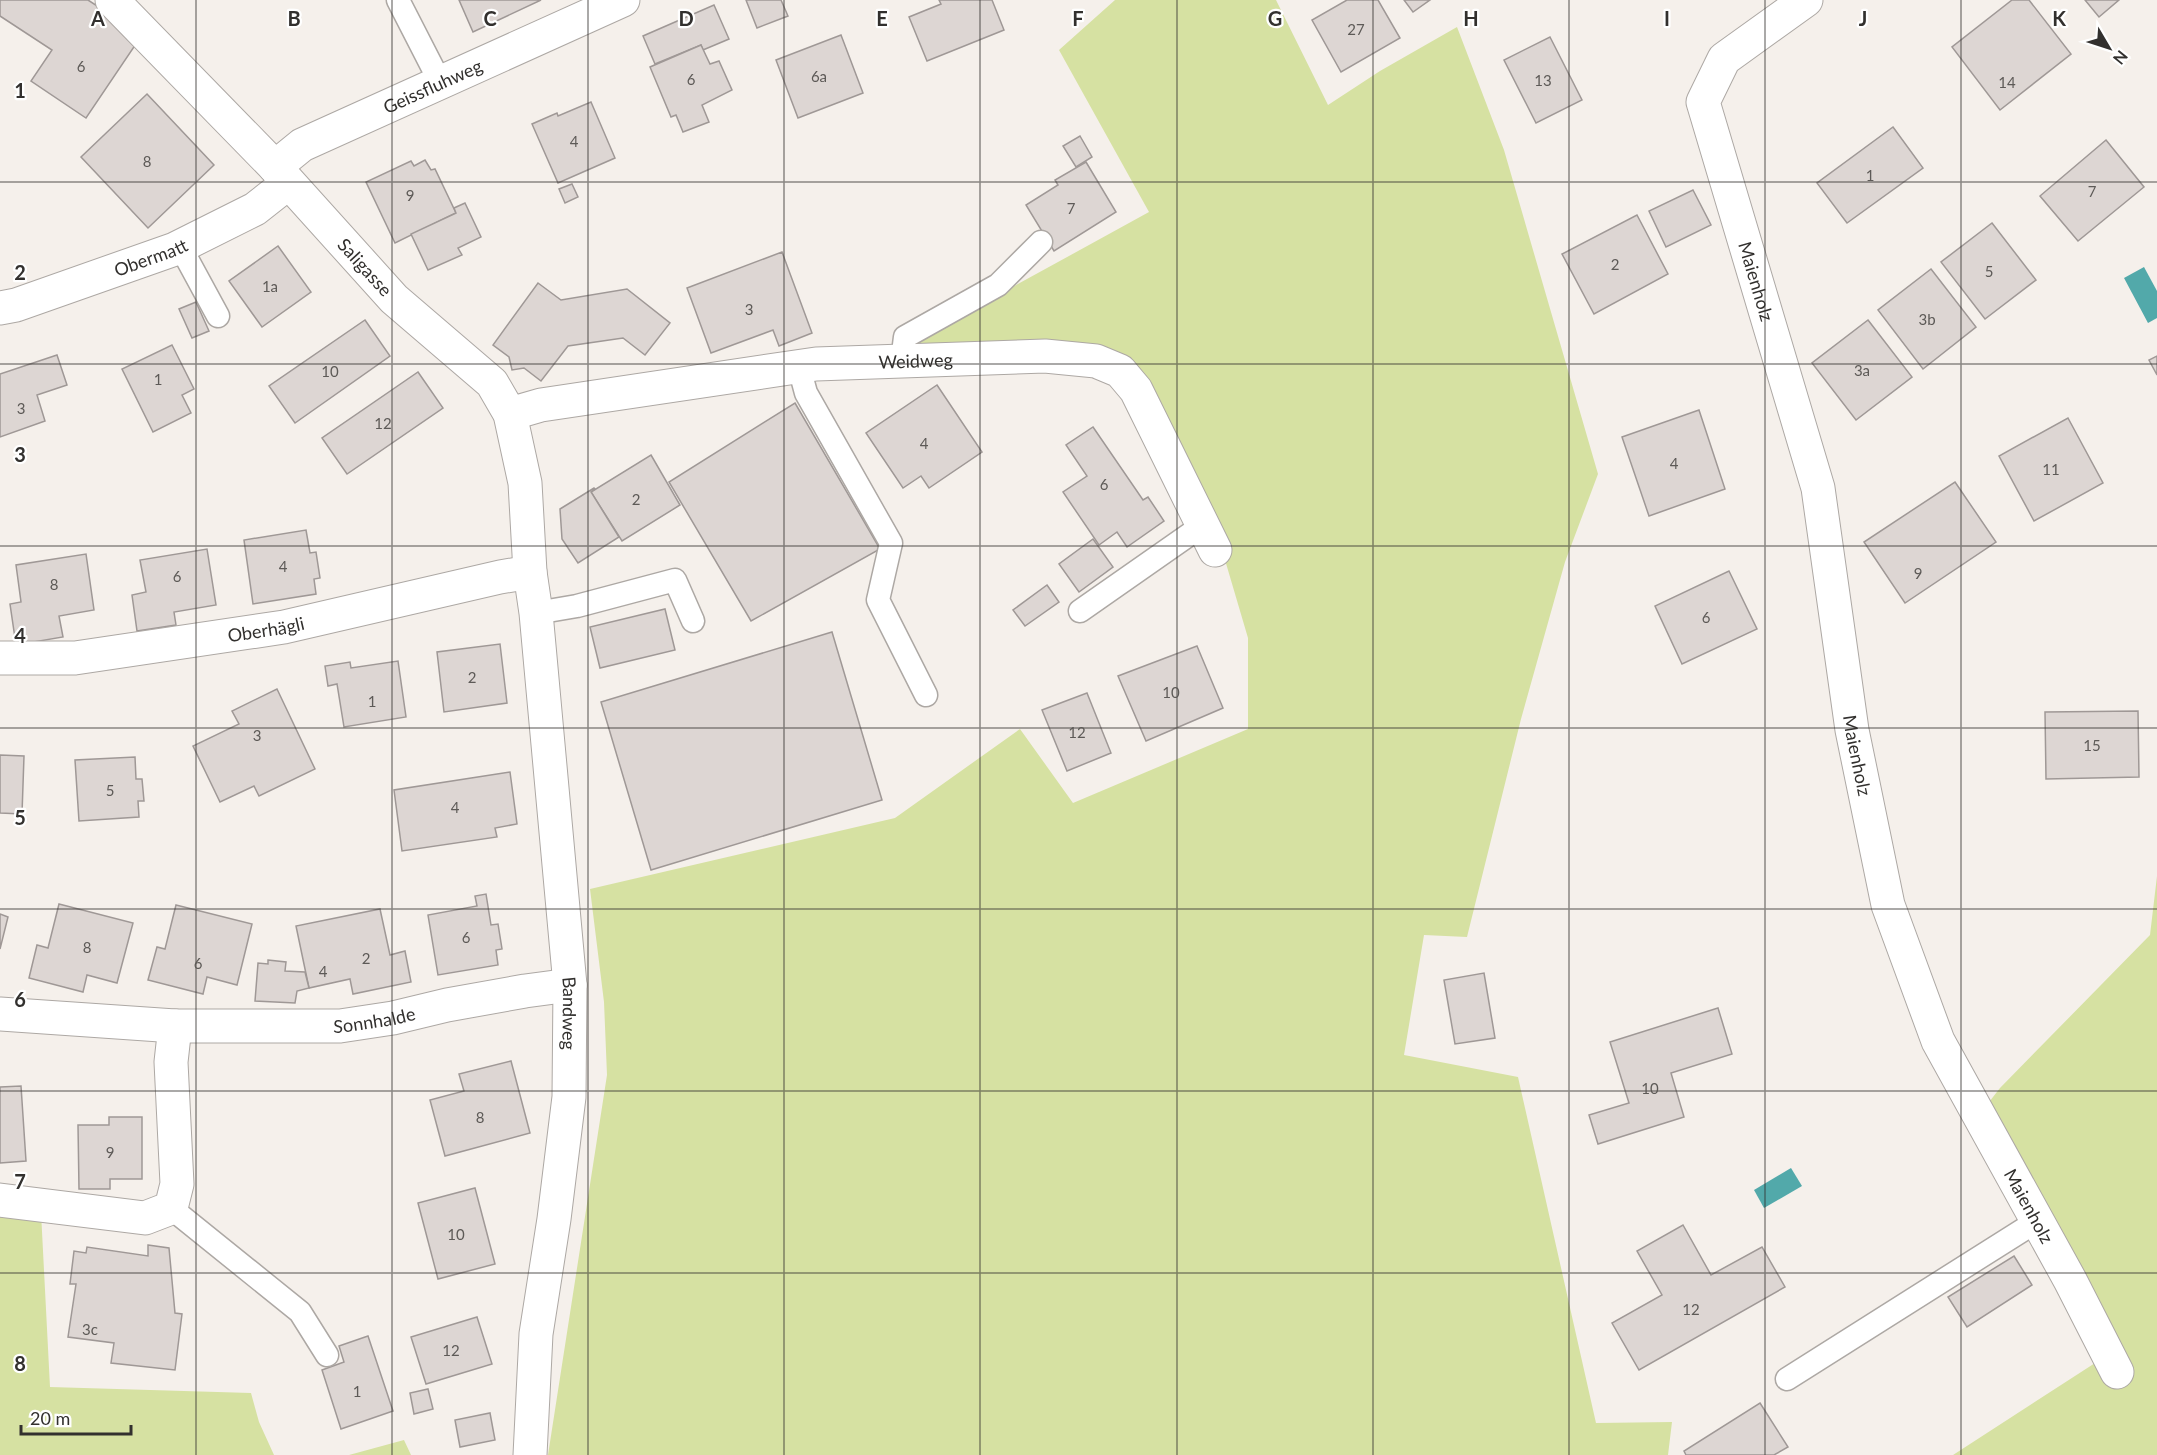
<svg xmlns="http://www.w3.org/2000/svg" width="2157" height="1455" font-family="Lato,sans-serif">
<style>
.green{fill:#d6e1a2}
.water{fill:#52a9aa}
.building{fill:#ddd6d3;stroke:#9f9896;stroke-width:1.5}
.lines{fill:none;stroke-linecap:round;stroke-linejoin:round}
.service-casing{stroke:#ada8a4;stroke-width:25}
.minor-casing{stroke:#ada8a4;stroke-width:35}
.service{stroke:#fff;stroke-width:22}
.minor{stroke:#fff;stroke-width:33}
.grid{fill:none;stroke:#32302e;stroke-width:1.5;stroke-opacity:0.55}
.labels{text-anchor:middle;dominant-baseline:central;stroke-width:4.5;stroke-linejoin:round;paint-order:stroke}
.number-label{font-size:15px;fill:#5d5a57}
.street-label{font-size:18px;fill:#32302e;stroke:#fff}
.grid-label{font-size:20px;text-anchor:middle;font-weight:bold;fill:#32302e;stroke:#fff;stroke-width:4.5;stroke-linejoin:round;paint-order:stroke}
</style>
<rect width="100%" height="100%" fill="#f5f0eb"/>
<g class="green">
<polygon points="1115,0 1276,0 1328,105 1380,71 1457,27 1504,150 1598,474 1565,562 1521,719 1467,937 1424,935 1404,1055 1518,1077 1596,1423 1672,1422 1668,1455 548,1455 607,1075 604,1002 590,889 895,818 1020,729 1073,803 1248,729 1248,638 1220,543 1144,391 1096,361 923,361 918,339 1149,212 1059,50"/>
<polygon points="2157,876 2157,1455 1953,1455 2109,1354 1979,1115 2000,1088 2150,935"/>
<polygon points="0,1207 41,1212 50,1387 251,1393 259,1422 274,1455 0,1455"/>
<polygon points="404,1440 411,1455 349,1455"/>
</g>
<g class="water">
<polygon points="2144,267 2157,291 2157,318 2148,323 2124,278"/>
<polygon points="1791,1168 1802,1186 1764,1208 1754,1190"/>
</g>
<g class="building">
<polygon points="0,0 88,0 142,35 86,118 31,81 52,50 0,16"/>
<polygon points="459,0 541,0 473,32"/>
<polygon points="746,0 781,0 788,16 757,28"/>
<polygon points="939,0 992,0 1004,30 927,61 909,17 941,4"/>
<polygon points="1347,0 1378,0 1400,38 1341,72 1312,20"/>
<polygon points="1404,0 1430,0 1413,12"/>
<polygon points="2012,0 2029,0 2071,54 2000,110 1952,47"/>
<polygon points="2085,0 2119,0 2099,17"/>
<polygon points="714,5 729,39 703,50 701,45 655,64 643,36"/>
<polygon points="841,35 863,93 798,118 776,60"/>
<polygon points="1550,37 1582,100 1536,123 1504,60"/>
<polygon points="701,45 710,64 719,61 732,90 702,105 709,122 683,132 676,115 671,117 650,67"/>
<polygon points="147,94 214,165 148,228 81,157"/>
<polygon points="591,102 615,158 558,183 532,124 557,113 558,116"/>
<polygon points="1893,127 1923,168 1847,223 1817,183"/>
<polygon points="1080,136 1092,157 1076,167 1063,146"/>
<polygon points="2106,140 2144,187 2078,241 2040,196"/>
<polygon points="425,160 431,170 435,169 456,213 395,243 366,182 411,161 414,166"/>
<polygon points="1086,162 1116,212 1054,251 1026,205 1058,185 1055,180"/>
<polygon points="572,184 578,197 565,203 559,189"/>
<polygon points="1693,190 1711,225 1666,247 1649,211"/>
<polygon points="465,203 481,237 458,248 462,255 428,270 411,234 456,213 454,208"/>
<polygon points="1637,215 1668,274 1594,314 1562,254"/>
<polygon points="1992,223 2036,280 1985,319 1941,262"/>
<polygon points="278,246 311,292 262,327 229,281"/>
<polygon points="782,252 812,333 779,346 773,330 711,353 687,288"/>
<polygon points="1931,269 1976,327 1923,369 1878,310"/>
<polygon points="538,283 561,300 627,289 670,323 645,355 623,338 568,346 541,381 524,368 512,370 509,357 493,345"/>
<polygon points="196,302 209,331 192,338 179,309"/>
<polygon points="365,320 390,356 295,423 269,386"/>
<polygon points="1868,320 1912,377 1856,420 1812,363"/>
<polygon points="172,345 194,389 182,395 191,413 153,432 122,369"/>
<polygon points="57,355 67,385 37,395 45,421 0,437 0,374"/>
<polygon points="2157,356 2157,375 2149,360"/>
<polygon points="418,372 443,408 347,474 322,438"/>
<polygon points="937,385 982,452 929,488 921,476 903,488 866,433"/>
<polygon points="795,403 880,549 751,621 669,482"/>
<polygon points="1699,410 1725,489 1649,516 1622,437"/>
<polygon points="2068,418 2103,483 2034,521 1999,456"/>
<polygon points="1093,427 1143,500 1148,497 1164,521 1127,547 1117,532 1099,545 1063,492 1087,476 1066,445"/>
<polygon points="651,455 680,505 622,541 591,492"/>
<polygon points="1955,482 1996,542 1905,603 1864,542"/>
<polygon points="594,488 595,489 591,492 619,537 578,563 562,539 560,509"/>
<polygon points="306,530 310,553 316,552 320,578 314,579 316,594 253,604 244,540"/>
<polygon points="1093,539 1113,567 1079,592 1059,564"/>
<polygon points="207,549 216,605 174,612 176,625 137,631 132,595 146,592 140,560"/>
<polygon points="86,554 94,610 59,616 63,637 16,645 10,604 21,602 16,565"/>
<polygon points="1729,571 1757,629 1682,664 1655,606"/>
<polygon points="1047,585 1059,602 1025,626 1013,610"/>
<polygon points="665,609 675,650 600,668 590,627"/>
<polygon points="832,632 882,800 651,870 601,702"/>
<polygon points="500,644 507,703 444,712 437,652"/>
<polygon points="1197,646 1223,708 1146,741 1118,676"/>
<polygon points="398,661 406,717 344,727 337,684 328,686 325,666 350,662 351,668"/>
<polygon points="277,689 315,769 259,796 254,786 220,802 193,746 239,724 232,711"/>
<polygon points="1087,693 1111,753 1067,771 1042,710"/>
<polygon points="2138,711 2139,777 2046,779 2045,712"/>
<polygon points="0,755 24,756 22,814 0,813"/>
<polygon points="135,757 136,779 142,779 144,801 138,801 139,817 79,821 75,760"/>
<polygon points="510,772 517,824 495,828 497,837 402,851 394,790"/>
<polygon points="486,894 491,925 498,924 502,949 496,950 498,965 438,975 428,915 477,906 475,896"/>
<polygon points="59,904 133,923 117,983 87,975 83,992 29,978 37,945 48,948"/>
<polygon points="176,905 252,924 237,985 207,977 203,994 148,980 157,947 165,949"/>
<polygon points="380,909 390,955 405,951 411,982 353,994 350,979 309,988 296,926"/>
<polygon points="0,914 8,917 0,949"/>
<polygon points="268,960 286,962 285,971 305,972 309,988 297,991 295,1003 255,1001 258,963 268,964"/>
<polygon points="1484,973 1495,1038 1455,1044 1444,980"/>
<polygon points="1718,1008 1732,1054 1671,1073 1684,1117 1598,1144 1589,1115 1629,1103 1610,1042"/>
<polygon points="511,1061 530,1133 445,1156 430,1100 464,1091 459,1074"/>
<polygon points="21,1086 26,1161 0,1163 0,1087"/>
<polygon points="109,1117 142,1117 142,1179 110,1179 110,1189 79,1189 78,1125 109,1125"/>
<polygon points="475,1188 495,1264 438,1279 418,1203"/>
<polygon points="1683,1225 1711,1275 1762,1247 1785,1287 1639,1370 1612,1323 1662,1295 1637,1251"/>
<polygon points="148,1245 169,1248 175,1313 182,1314 175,1370 111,1363 114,1343 68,1337 76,1284 70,1284 74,1251 86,1253 87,1247 148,1256"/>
<polygon points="2014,1256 2032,1285 1967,1327 1948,1297"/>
<polygon points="477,1317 492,1364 426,1384 411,1337"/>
<polygon points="368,1336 393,1411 341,1429 322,1370 344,1362 339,1346"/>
<polygon points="428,1389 433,1409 414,1414 410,1393"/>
<polygon points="1760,1403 1788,1447 1774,1455 1686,1455 1684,1451"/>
<polygon points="490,1413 495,1440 460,1447 455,1420"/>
</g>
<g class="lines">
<defs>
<g id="service">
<polyline points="398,0 440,82"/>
<polyline points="180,246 218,316"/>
<polyline points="902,361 905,337 998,285 1041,242"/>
<polyline points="799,367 806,393 891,543 878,600 926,695"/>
<polyline points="1080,611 1203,525"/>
<polyline points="536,613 577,606 675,580 693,621"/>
<polyline points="171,1208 300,1312 327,1355"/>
<polyline points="1787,1379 2037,1221"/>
</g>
<g id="minor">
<path id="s1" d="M112,0L275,167L394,299L492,383L510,414L525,483L530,572L536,613L570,985L569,1097L554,1219L536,1334L530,1455"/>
<path id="s2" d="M1806,0L1724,59L1703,102L1818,488L1852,730L1888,905L1938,1041L2070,1280L2117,1372"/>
<path id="s3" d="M275,167L302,145L623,0"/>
<path id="s4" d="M0,308L16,305L175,249L255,209L288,183"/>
<path id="s5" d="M510,414L541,405L816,364L1045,356L1096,361L1120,371L1136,390L1215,550"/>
<path id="s6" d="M0,658H75L284,627L500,577L530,572"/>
<path id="s7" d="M0,1014L175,1026H340L393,1018L447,1005L525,991L570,985"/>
<polyline points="0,1200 145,1218 171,1208 177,1184 171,1062 175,1026"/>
</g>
</defs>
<use href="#service" class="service-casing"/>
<use href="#minor" class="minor-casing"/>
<use href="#service" class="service"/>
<use href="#minor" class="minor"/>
</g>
<path class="grid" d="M196,0V1455M392,0V1455M588,0V1455M784,0V1455M980,0V1455M1177,0V1455M1373,0V1455M1569,0V1455M1765,0V1455M1961,0V1455M0,182H2157M0,364H2157M0,546H2157M0,728H2157M0,909H2157M0,1091H2157M0,1273H2157"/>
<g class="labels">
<g class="number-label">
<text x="1356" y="29">27</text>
<text x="81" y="66">6</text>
<text x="819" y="76">6a</text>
<text x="691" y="79">6</text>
<text x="1543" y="80">13</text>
<text x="2007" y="82">14</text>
<text x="574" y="141">4</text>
<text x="147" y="161">8</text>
<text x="1870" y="175">1</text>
<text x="2092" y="191">7</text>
<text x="410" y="195">9</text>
<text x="1071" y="208">7</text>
<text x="1615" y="264">2</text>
<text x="1989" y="271">5</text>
<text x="270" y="286">1a</text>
<text x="749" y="309">3</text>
<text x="1927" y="319">3b</text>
<text x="1862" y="370">3a</text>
<text x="330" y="371">10</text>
<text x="158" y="379">1</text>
<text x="21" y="408">3</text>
<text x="383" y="423">12</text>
<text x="924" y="443">4</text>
<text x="1674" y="463">4</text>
<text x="2051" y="469">11</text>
<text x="1104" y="484">6</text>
<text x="636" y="499">2</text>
<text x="283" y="566">4</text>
<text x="1918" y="573">9</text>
<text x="177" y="576">6</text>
<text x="54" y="584">8</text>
<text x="1706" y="617">6</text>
<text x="472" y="677">2</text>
<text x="1171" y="692">10</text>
<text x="372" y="701">1</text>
<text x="1077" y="732">12</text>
<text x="257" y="735">3</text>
<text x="2092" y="745">15</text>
<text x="110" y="790">5</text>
<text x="455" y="807">4</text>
<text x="466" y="937">6</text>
<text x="87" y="947">8</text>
<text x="366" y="958">2</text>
<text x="198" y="963">6</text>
<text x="323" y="971">4</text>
<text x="1650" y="1088">10</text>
<text x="480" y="1117">8</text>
<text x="110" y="1152">9</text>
<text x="456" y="1234">10</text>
<text x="1691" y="1309">12</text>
<text x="90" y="1329">3c</text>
<text x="451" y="1350">12</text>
<text x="357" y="1391">1</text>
</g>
<g class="street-label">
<text stroke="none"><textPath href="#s3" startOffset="178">Geissfluhweg</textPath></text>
<text stroke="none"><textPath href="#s4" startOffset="159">Obermatt</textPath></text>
<text stroke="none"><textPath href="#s1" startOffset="368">Saligasse</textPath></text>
<text stroke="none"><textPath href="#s2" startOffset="336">Maienholz</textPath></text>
<text stroke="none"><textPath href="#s5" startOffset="410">Weidweg</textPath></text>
<text stroke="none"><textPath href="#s6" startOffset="268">Oberhägli</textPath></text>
<text stroke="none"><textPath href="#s2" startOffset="822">Maienholz</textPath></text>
<text stroke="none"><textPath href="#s1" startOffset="1179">Bandweg</textPath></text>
<text stroke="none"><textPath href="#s7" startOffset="375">Sonnhalde</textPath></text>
<text stroke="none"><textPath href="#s2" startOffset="1308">Maienholz</textPath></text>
</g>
</g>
<g class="grid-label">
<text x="98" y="26">A</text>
<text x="294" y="26">B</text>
<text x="490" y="26">C</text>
<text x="686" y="26">D</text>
<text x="882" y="26">E</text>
<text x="1078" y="26">F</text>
<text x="1275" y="26">G</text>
<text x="1471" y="26">H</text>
<text x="1667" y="26">I</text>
<text x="1863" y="26">J</text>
<text x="2059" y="26">K</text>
<text x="20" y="98">1</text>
<text x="20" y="280">2</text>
<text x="20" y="462">3</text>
<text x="20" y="643">4</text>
<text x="20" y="825">5</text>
<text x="20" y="1007">6</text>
<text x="20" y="1189">7</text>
<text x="20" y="1371">8</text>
</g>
<g transform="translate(2109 48) rotate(129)" stroke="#ffffff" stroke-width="4.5" paint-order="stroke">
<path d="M0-4.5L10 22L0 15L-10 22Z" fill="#32302e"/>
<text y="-9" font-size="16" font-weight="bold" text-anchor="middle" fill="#32302e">N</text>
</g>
<path d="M21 1425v9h110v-9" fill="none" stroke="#32302e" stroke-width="3"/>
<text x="30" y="1425" font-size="18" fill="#32302e" stroke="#ffffff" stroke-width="4.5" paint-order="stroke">20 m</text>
</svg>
